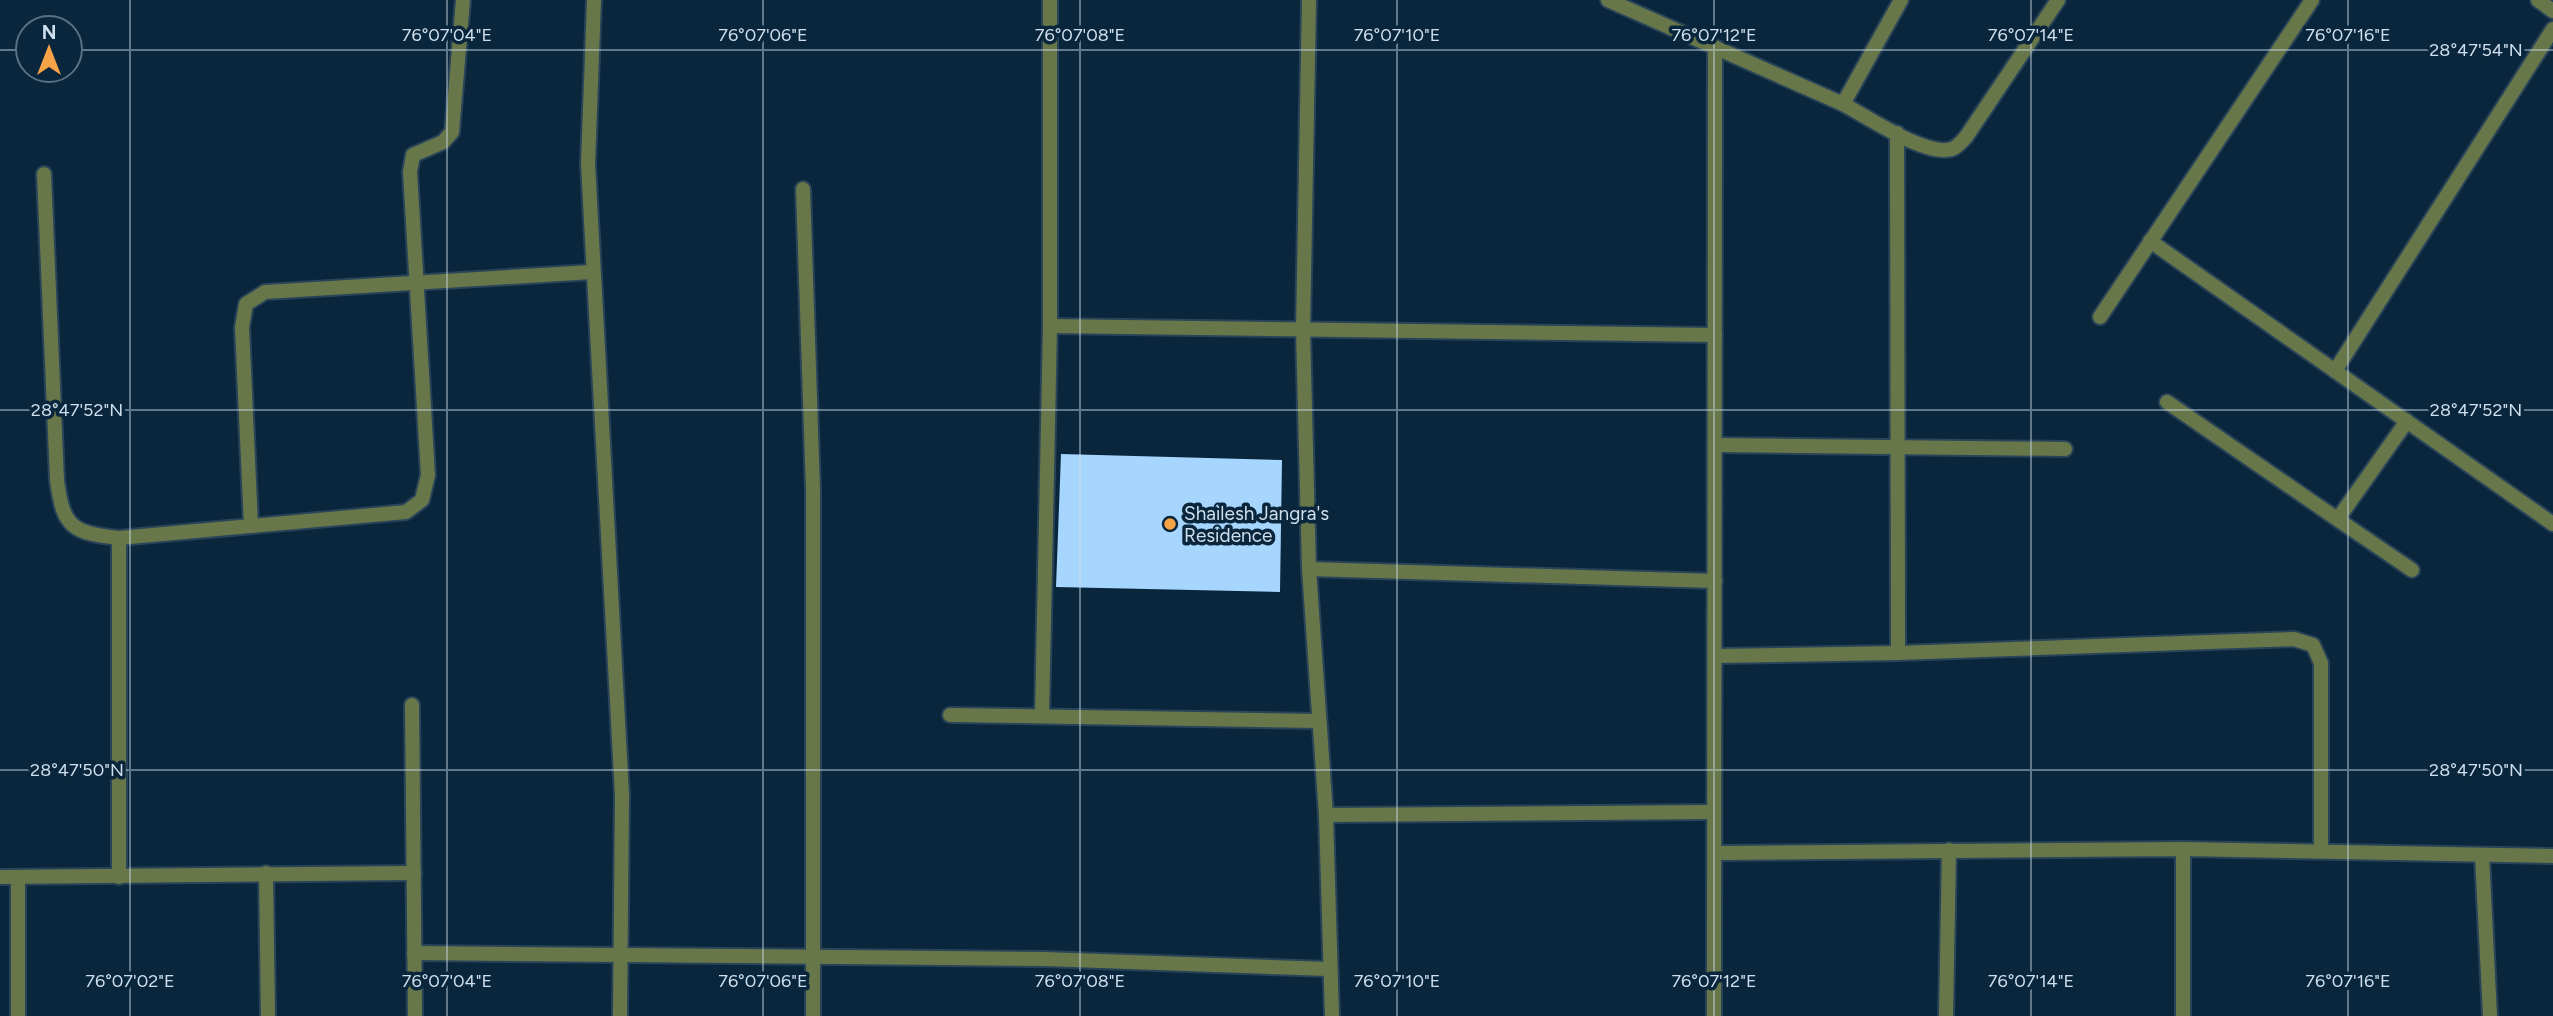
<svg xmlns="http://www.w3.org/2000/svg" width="2553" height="1016" font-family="Figtree,sans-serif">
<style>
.building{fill:#a6d5fd}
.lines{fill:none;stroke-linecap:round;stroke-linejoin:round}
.minor-casing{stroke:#294358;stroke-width:18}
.minor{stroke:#67774a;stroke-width:14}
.ticks{fill:none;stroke:#cedeec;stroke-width:2;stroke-opacity:0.45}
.poi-dot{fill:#f6a247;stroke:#0a263c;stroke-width:2.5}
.labels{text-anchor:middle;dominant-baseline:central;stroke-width:7;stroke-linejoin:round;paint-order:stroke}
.poi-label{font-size:19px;fill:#cedeec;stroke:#0a263c;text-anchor:start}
.ticks-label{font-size:18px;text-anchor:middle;fill:#cedeec;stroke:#0a263c;stroke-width:7;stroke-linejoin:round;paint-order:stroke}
</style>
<rect width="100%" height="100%" fill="#0a263c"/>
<polygon class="building" points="1061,454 1282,460 1280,592 1056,587"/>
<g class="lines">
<defs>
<g id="minor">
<polyline points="594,0 588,164 622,795 620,1016"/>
<polyline points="1309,0 1303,330 1309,569 1326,815 1332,1016"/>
<polyline points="1608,0 1843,104 1901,0"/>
<polyline points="2538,0 2553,11"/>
<path d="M1843,104C1866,116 1930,160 1954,148C1958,146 1963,140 1966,137L2058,0"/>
<polyline points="1897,133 1898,653"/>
<path d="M44,174L57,480C63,528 73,533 119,538V877"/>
<polyline points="803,189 813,490 813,1016"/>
<polyline points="2150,241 2553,524"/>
<polyline points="2100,317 2312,0"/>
<polyline points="1050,326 1715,335"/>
<polyline points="2335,371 2553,29"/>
<polyline points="2167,402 2340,521"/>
<polyline points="2407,421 2342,513 2340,521 2412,570"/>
<polyline points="1715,445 2065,449"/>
<polyline points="251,526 242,327 246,304 265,292 592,272"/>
<polyline points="119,538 406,512 422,500 428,475 410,172 413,155 443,142 452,132 463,0"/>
<polyline points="1309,569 1715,581"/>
<polyline points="1715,656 1898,653 2294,639 2313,645 2321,663 2321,851"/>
<polyline points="412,705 415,1016"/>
<polyline points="950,715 1318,721"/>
<polyline points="1042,715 1050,326 1050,0"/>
<polyline points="1326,815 1713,812"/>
<polyline points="2183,849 2183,1016"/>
<polyline points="1715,853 2183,849 2553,856"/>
<polyline points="2482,855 2490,1016"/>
<polyline points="266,873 268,1016"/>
<polyline points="0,877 414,873"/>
<polyline points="18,877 18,1016"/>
<polyline points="414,953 1044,959 1328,969"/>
<polyline points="1714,1016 1715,47"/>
<polyline points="1946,1016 1949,850"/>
</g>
</defs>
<use href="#minor" class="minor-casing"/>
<use href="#minor" class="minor"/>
</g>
<path class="ticks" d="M130,0V1016M447,0V1016M763,0V1016M1080,0V1016M1397,0V1016M1714,0V1016M2031,0V1016M2348,0V1016M0,50H28M70,50H2553M0,410H2553M0,770H2553"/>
<circle class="poi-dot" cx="1170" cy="524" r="7"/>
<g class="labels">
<g class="poi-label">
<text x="1184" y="513">Shailesh Jangra's<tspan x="1184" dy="22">Residence</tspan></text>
</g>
</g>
<g class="ticks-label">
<text x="447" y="41">76°07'04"E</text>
<text x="763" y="41">76°07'06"E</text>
<text x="1080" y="41">76°07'08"E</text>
<text x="1397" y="41">76°07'10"E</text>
<text x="1714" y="41">76°07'12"E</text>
<text x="2031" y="41">76°07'14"E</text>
<text x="2348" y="41">76°07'16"E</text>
<text x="2476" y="56">28°47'54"N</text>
<text x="77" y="416">28°47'52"N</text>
<text x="2476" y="416">28°47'52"N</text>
<text x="77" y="776">28°47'50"N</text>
<text x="2476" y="776">28°47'50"N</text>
<text x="130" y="987">76°07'02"E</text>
<text x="447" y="987">76°07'04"E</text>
<text x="763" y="987">76°07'06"E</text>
<text x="1080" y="987">76°07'08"E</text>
<text x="1397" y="987">76°07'10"E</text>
<text x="1714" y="987">76°07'12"E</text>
<text x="2031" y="987">76°07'14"E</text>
<text x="2348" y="987">76°07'16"E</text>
</g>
<g transform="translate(49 49)"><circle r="33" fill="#0a263c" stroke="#587082" stroke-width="2"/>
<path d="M0-5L12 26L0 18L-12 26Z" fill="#f6a247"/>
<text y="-10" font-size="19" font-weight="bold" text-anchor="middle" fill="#cedeec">N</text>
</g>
</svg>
